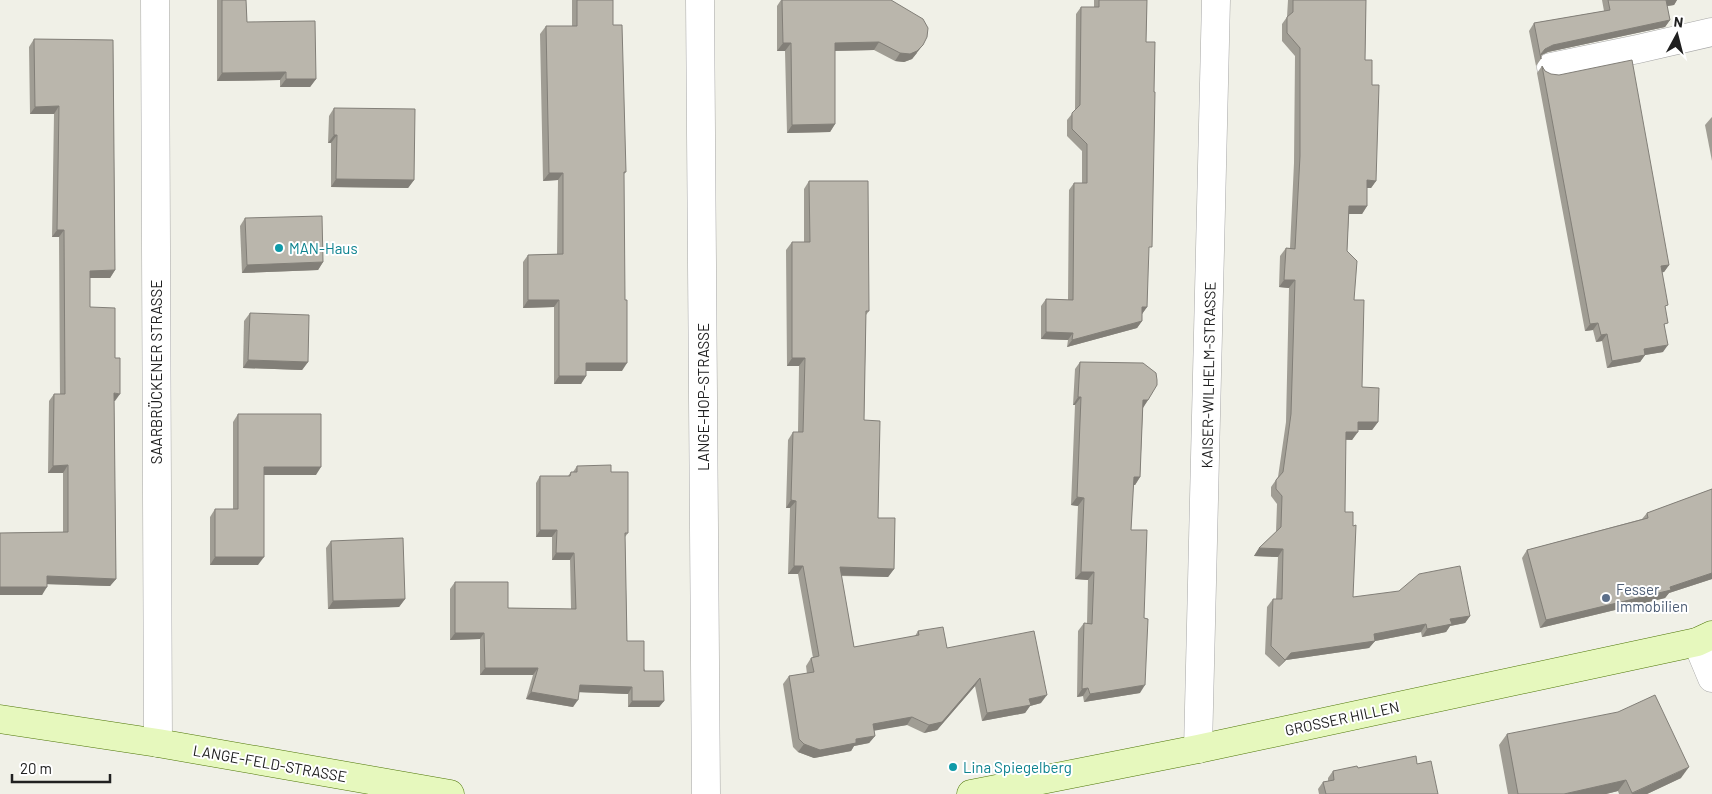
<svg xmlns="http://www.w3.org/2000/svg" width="1712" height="794" font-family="Barlow,sans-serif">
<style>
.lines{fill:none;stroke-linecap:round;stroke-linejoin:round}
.street-casing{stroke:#a7a7a7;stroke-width:29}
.secondary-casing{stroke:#4f7608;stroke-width:29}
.street{stroke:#fff;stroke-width:28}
.secondary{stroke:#e6f8bd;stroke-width:28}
.wall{fill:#a09d94}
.shaded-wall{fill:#827f78}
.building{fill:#bab6ac;stroke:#827f78}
.culture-dot{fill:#0f9aa8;stroke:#fff;stroke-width:2}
.service-dot{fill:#5c6f8a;stroke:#fff;stroke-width:2}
.labels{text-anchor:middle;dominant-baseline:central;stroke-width:4;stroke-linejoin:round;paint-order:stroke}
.culture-label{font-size:15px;fill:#0d838f;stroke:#fff;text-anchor:start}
.street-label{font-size:15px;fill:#202020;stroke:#fff}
.service-label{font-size:15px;fill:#4e5e75;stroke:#fff;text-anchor:start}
</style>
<rect width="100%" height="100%" fill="#f0f0e7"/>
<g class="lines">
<defs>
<g id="street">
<polyline points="155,0 158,743"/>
<polyline points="700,0 706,794"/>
<polyline points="1551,67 1638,49 1712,32"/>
<polyline points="1697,642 1712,678"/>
<polyline points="1198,749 1216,0"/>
</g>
<g id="secondary">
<polyline points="0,719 158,743 450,794"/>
<polyline points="971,794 1198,749 1697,642 1712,635"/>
</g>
</defs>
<use href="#street" class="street-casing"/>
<use href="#secondary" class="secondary-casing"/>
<use href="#street" class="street"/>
<use href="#secondary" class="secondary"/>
</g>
<g class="wall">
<polygon points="217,0 246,0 247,22 316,79 310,87 280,87 280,80 217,81"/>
<polygon points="572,0 613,0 613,25 626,172 624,174 622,371 586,371 586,376 581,384 554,384 554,307 523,308 523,262 528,255 557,254 558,180 543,181 540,34 546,26 572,26"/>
<polygon points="781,0 881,0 917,53 912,59 904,62 895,61 874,50 835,51 835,124 830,132 787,133 785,51 777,51 777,6"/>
<polygon points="1094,0 1147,0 1146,42 1148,251 1147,307 1142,314 1142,321 1137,328 1067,347 1068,340 1041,339 1041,306 1046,299 1068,300 1069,190 1074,183 1082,183 1082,151 1067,136 1067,120 1075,110 1076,14 1081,7 1094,7"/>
<polygon points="1288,0 1366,0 1365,60 1372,85 1376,181 1371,188 1367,188 1367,206 1362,214 1349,214 1347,251 1354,300 1362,387 1378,422 1372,430 1358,430 1352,440 1345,440 1345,512 1353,597 1470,616 1465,623 1450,626 1446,632 1422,637 1421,632 1375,641 1369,648 1286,660 1279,667 1265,654 1267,607 1273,599 1276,599 1278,557 1254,556 1259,548 1276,532 1277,504 1271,496 1271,487 1278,477 1286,422 1289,288 1279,287 1280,256 1286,248 1290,248 1294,163 1295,56 1282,41 1282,24 1287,17"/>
<polygon points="1602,0 1677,0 1674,5 1667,6 1670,20 1665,27 1548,52 1541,55 1541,59 1536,66 1529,31 1534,23 1604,11"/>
<polygon points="34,39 113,40 115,270 110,278 90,278 90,307 115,401 114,401 116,579 110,586 47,584 42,595 0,595 0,533 63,532 63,473 48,473 49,401 54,394 60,394 59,237 52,237 54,114 30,114 29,47"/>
<polygon points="1542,66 1669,265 1664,272 1662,272 1665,309 1663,352 1645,355 1640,362 1607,368 1602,341 1596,342 1593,330 1585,331 1537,73"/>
<polygon points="334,108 414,180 408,188 331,187 331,143 328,143 329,116"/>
<polygon points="1712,117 1712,161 1705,125 1711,118"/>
<polygon points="809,181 869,311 866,315 864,420 878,518 894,569 888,577 841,576 854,647 915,636 918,631 1041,703 1030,706 1025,713 982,721 975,686 937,730 924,733 907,725 874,730 875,736 869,743 854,746 851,751 814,758 798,752 793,747 783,684 789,676 807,674 806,666 811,658 813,658 798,574 788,574 790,508 786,508 788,440 793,432 798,432 799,366 787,366 786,250 792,242 804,242 804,189"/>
<polygon points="245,218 323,262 318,270 242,273 240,226"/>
<polygon points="250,313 308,362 302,370 243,368 244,321"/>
<polygon points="1080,362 1148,400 1143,407 1140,477 1135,485 1133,485 1131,530 1140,693 1084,702 1083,696 1077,697 1078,631 1084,623 1087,624 1088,580 1075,579 1078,506 1071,505 1075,405 1073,405 1075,369"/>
<polygon points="238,414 316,475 264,475 258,565 210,565 210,517 215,509 233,509 233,422"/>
<polygon points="577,466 611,472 628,533 625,537 627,641 664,701 659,707 628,707 628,694 579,692 573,707 526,699 533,675 480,675 480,639 450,640 450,589 455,582 508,608 571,609 570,560 552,560 552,537 536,537 536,483 540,476 568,476 571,472 573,472"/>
<polygon points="1712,489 1712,579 1669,593 1665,598 1540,628 1522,558 1527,550 1642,519 1647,513"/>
<polygon points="331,541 405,599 399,607 328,609 326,548"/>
<polygon points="1507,734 1681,778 1647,794 1619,794 1618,791 1606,794 1508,794 1499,745"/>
<polygon points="1417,764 1438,794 1319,794 1318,789 1323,782 1328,781 1328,778 1333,771 1358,768"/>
</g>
<g class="shaded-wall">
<polygon points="1666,0 1677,0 1674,5 1661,7"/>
<polygon points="1670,20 1665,27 1548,52 1540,56 1545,49 1553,45"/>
<polygon points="879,42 874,50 829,51 835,43"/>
<polygon points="783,43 791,43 785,51 777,51"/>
<polygon points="923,45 912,59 904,62 895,61 900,53"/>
<polygon points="286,72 280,80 217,81 222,73"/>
<polygon points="286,79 316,79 310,87 280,87"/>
<polygon points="59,106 54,114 30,114 35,107"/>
<polygon points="835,124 830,132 787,133 792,125"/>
<polygon points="334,135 337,135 331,143 328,143"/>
<polygon points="549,173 563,173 558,180 543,181"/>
<polygon points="336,179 414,180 408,188 331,187"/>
<polygon points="1367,180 1376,181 1371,188 1362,188"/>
<polygon points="1349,206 1367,206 1362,214 1344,214"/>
<polygon points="57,230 64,230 59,237 52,237"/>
<polygon points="323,262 318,270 242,273 247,265"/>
<polygon points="1669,265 1664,272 1656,274 1661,266"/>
<polygon points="115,270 110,278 85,278 90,271"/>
<polygon points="1284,280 1295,280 1289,288 1279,287"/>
<polygon points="528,300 559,300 554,307 523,308"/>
<polygon points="1142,307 1147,307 1142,314 1137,314"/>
<polygon points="1142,321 1137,328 1067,347 1072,340"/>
<polygon points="1598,323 1593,330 1585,331 1590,324"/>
<polygon points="1046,332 1073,333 1068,340 1041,339"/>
<polygon points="1607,334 1602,341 1596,342 1601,335"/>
<polygon points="1668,345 1663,352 1645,355 1640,362 1607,368 1612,361 1644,349"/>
<polygon points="792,358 805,358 799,366 787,366"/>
<polygon points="248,360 308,362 302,370 243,368"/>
<polygon points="586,363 627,363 622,371 581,371"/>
<polygon points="559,376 586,376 581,384 554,384"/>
<polygon points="114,393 120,394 115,401 109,401"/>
<polygon points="1078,397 1081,397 1075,405 1073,405"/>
<polygon points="1143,400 1148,400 1143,408"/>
<polygon points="1358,422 1378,422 1372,430 1352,430"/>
<polygon points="1346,432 1358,432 1352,440 1340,439"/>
<polygon points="68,465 63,473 48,473 53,466"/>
<polygon points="264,467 321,467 316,475 258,475"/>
<polygon points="1134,477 1140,477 1135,485 1128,485"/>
<polygon points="1077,497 1084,498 1078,506 1071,505"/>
<polygon points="791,500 796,501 790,508 786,508"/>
<polygon points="540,530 557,530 552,537 536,537"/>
<polygon points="1259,548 1283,549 1278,557 1254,556"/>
<polygon points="556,553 574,553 570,560 552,560"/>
<polygon points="215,557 264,557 258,565 210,565"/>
<polygon points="794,566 803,566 798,574 788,574"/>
<polygon points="840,567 894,569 888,577 834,575"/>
<polygon points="1081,572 1094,572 1088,580 1075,579"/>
<polygon points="1712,573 1712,579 1669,593 1665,598 1540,628 1546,620 1670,587"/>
<polygon points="47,576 116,579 110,586 42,584"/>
<polygon points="0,587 47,587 42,595 0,595"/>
<polygon points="405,599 399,607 328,609 333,601"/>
<polygon points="1470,616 1465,623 1450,626 1446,632 1422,637 1427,629 1450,619"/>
<polygon points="1426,624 1421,632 1375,641 1369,648 1286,660 1279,667 1291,653 1374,634"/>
<polygon points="455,633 484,633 480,639 450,640"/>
<polygon points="485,668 538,668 533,675 480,675"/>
<polygon points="980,678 975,686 937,730 924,733 929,725"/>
<polygon points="580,685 632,687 628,694 575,692"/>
<polygon points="1145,685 1140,693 1084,702 1090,694"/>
<polygon points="1088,688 1083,696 1077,697 1082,689"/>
<polygon points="531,692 578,700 573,707 526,699"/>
<polygon points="1047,695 1041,703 1030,706 1025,713 982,721 987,713 1029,699"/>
<polygon points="632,701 664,701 659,707 628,707"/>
<polygon points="912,717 907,725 867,732 873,724"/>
<polygon points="875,736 869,743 854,746 851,751 814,758 798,752 804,744 856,739"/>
<polygon points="1689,767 1681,778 1647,794 1631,794"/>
<polygon points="1626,780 1618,791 1606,794 1564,794"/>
</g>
<g class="building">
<polygon points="222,0 246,0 247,22 315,21 316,79 286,79 286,72 222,73"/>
<polygon points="577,0 613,0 613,25 622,25 626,172 624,172 625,300 627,300 627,363 586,363 586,376 559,376 559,300 528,300 528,255 563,254 563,173 549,173 546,26 577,26"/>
<polygon points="782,0 891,0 923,19 928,28 927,37 923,45 917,51 910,54 900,53 879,42 835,43 835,124 792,125 791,43 783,43"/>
<polygon points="1099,0 1147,0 1146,42 1155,42 1154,92 1155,92 1152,247 1149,247 1147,307 1142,307 1142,321 1072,340 1073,333 1046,332 1046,299 1073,300 1074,183 1087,183 1087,144 1072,129 1072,113 1080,105 1081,7 1099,7"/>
<polygon points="1293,0 1366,0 1365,60 1372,60 1372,85 1379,85 1376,181 1367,180 1367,206 1349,206 1347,251 1357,261 1354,300 1364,300 1362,387 1379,388 1378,422 1358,422 1358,432 1346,432 1345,512 1353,512 1353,526 1356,525 1353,597 1399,591 1419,574 1460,566 1470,616 1450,619 1452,624 1427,629 1426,624 1374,634 1375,641 1291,653 1285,660 1271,646 1273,599 1282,599 1283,549 1259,548 1281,527 1282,496 1276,489 1276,480 1283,472 1291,414 1295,280 1284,280 1286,248 1295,249 1300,156 1300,48 1287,33 1287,17 1293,12"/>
<polygon points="1608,0 1666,0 1670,20 1553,45 1545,49 1541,54 1541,59 1534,23 1610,10"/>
<polygon points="34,39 113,40 115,270 90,271 90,307 115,308 115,358 120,358 120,394 114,393 116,579 47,576 47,587 0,587 0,533 68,532 68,465 53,466 54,394 65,394 64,230 57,230 59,106 35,107"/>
<polygon points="1632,60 1669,265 1661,266 1668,305 1665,306 1668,323 1664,324 1668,345 1644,349 1645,355 1612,361 1607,334 1601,335 1598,323 1590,324 1542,66 1545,71 1551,74 1559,75"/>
<polygon points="334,108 415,109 414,180 336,179 337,135 334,135"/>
<polygon points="809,181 868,181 869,311 866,311 864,420 880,421 878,518 895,518 894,569 840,567 854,647 919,635 918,631 943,627 947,648 1034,631 1047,695 1029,699 1031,705 987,713 980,678 942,722 929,725 912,717 873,724 875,736 856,739 856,743 820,750 804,744 799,739 789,676 814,672 811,658 819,656 803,566 794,566 796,501 791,500 793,432 803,432 805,358 792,358 792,242 810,242"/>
<polygon points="322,216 323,262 247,265 245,218"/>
<polygon points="250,313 309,315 308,362 248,360"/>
<polygon points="1080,362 1143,363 1156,373 1157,380 1157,385 1148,400 1143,400 1140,477 1134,477 1131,530 1147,530 1144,618 1148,619 1145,685 1090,694 1088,688 1082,689 1084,623 1092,624 1094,572 1081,572 1084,498 1077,497 1081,397 1078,397"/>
<polygon points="238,414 321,414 321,467 264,467 264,557 215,557 215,509 238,509"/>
<polygon points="611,465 611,472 628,472 628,533 625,533 627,641 644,641 644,671 663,671 664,701 632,701 632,687 580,685 578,700 531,692 538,668 485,668 484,633 455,633 455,582 508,582 508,608 576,609 574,553 556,553 557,530 540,530 540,476 570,476 571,472 577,472 577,466"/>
<polygon points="1712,489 1712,573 1670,587 1671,590 1546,620 1527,550 1648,518 1647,513"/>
<polygon points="403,538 405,599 333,601 331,541"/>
<polygon points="1655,695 1689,767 1632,793 1626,780 1564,794 1518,794 1507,734 1618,712"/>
<polygon points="1416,756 1417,764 1431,761 1438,794 1326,794 1323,782 1334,780 1333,771 1357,766 1358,768"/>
</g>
<g class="culture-dot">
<circle cx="279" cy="248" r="5"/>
<circle cx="953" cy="767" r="5"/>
</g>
<circle class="service-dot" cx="1606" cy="598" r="5"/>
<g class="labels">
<g class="culture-label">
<text x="289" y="248">MAN-Haus</text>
<text x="963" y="767">Lina Spiegelberg</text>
</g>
<g class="street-label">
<text transform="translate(156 372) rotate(-90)">SAARBRÜCKENER STRASSE</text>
<text transform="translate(1208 375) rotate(-89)">KAISER-WILHELM-STRASSE</text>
<text transform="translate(703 397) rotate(-90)">LANGE-HOP-STRASSE</text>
<text transform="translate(1342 718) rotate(-12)">GROSSER HILLEN</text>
<text transform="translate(270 763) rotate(10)">LANGE-FELD-STRASSE</text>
</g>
<g class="service-label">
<text x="1616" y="589">Fesser<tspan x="1616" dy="17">Immobilien</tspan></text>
</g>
</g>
<g transform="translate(1677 35) rotate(7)" stroke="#ffffff" stroke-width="4" paint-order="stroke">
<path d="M0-4L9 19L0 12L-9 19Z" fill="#202020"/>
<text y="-8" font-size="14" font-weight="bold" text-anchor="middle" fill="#202020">N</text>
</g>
<path d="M12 774v8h98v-8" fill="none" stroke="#202020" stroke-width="2.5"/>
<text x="20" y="774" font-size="15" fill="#202020" stroke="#ffffff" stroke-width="4" paint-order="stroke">20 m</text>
</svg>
